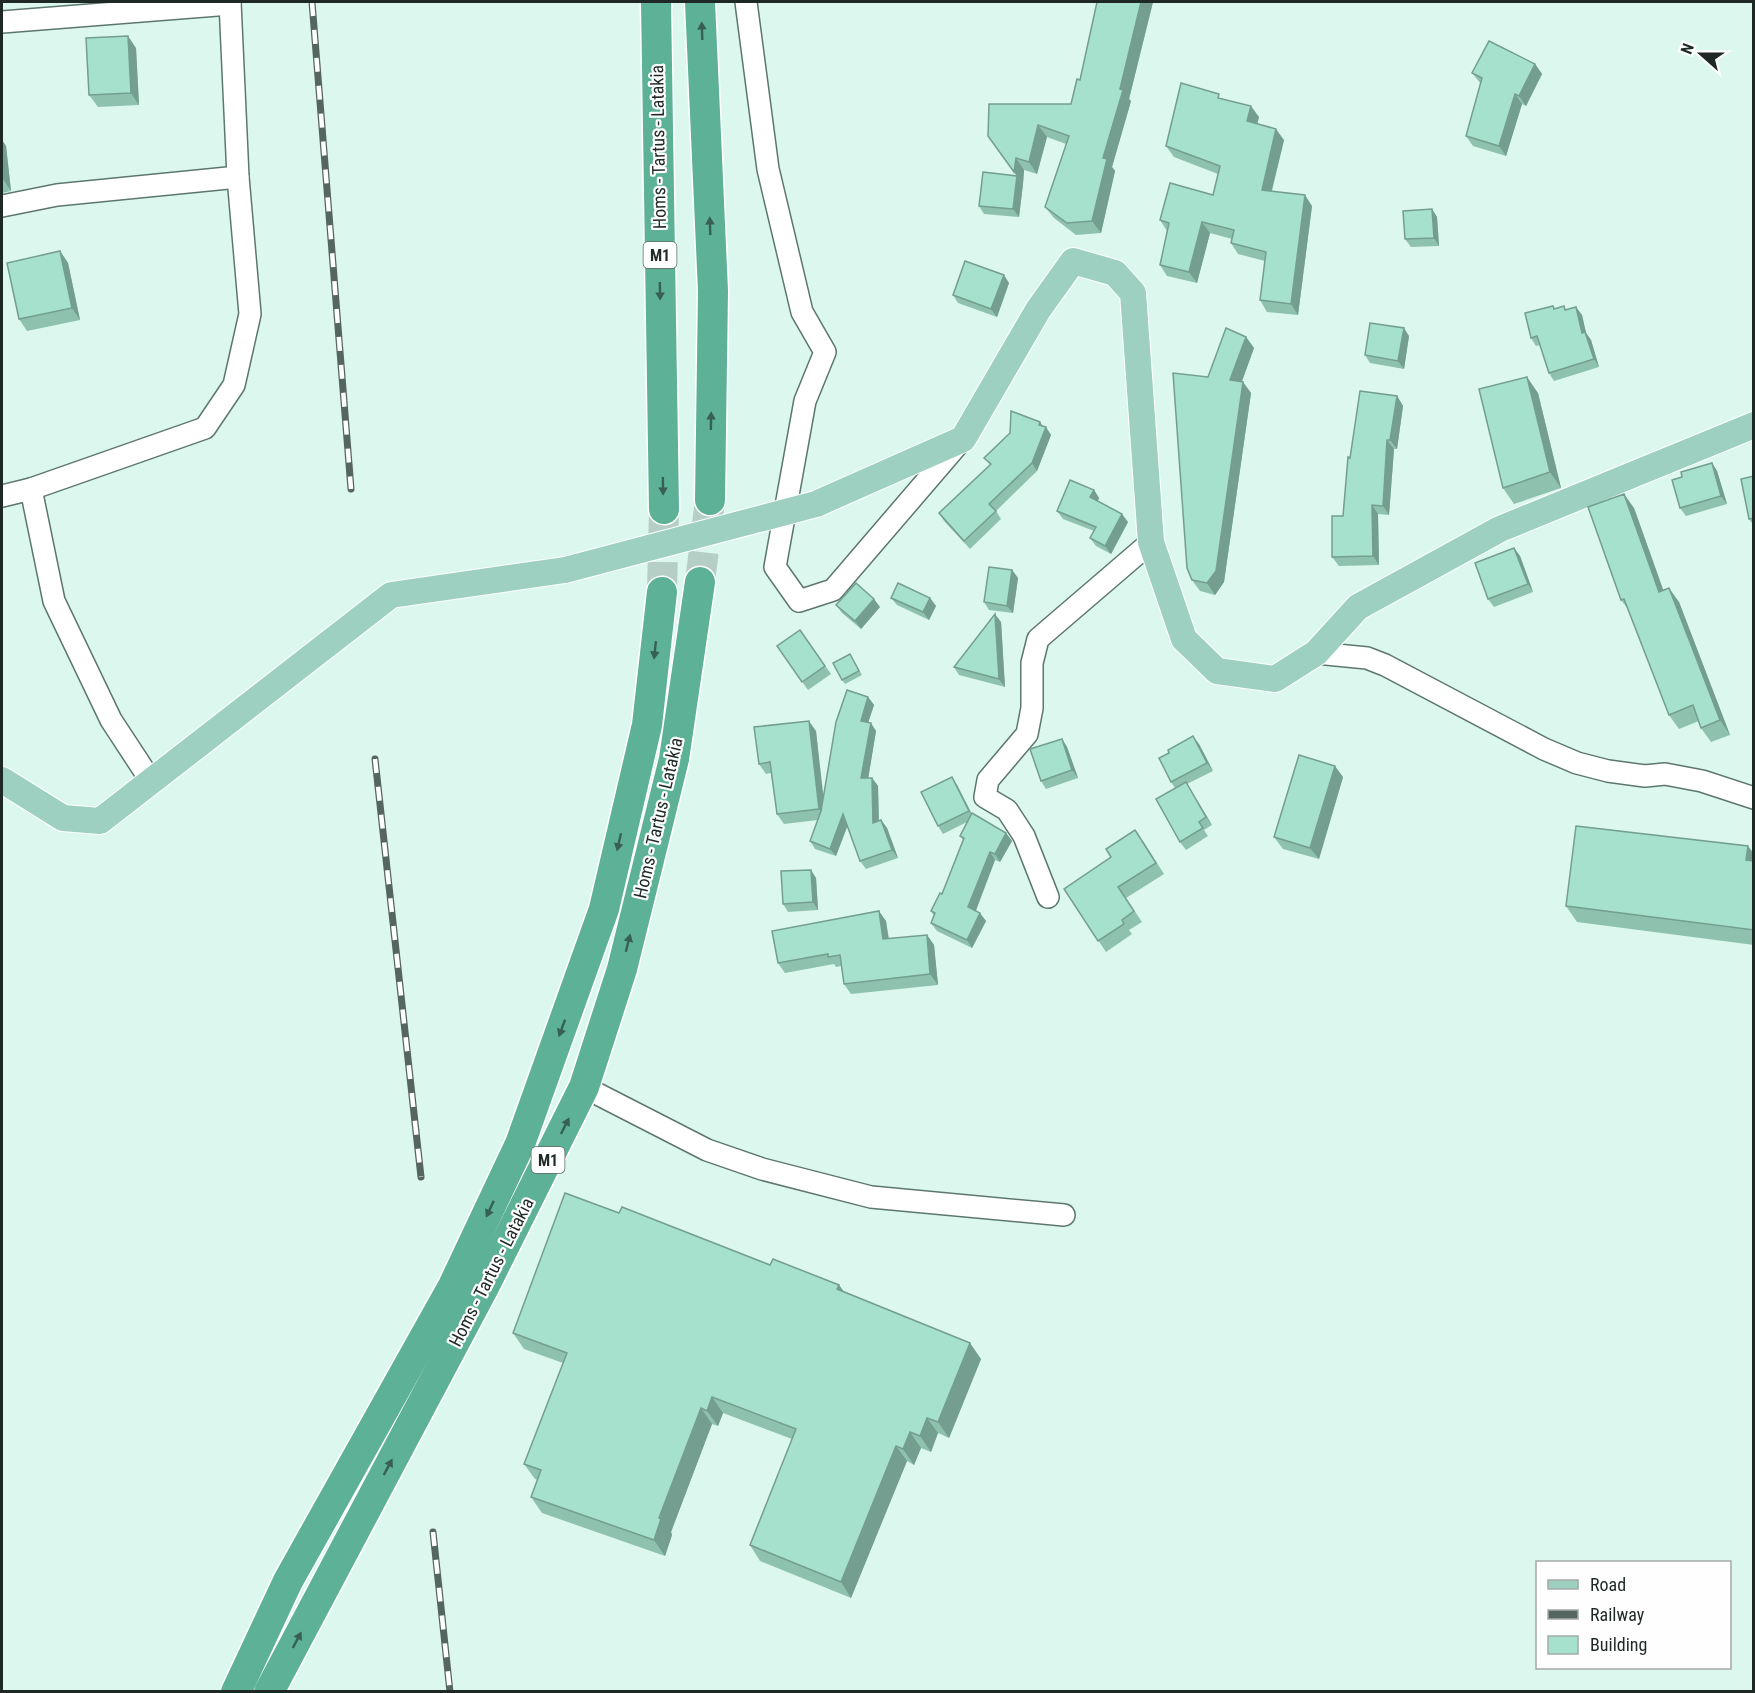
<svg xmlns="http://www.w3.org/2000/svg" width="1755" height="1693" font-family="'Roboto Condensed',sans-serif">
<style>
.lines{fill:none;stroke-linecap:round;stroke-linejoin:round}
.highway-tunnel{stroke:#b6cfc6;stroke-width:30;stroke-dasharray:30 15;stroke-linecap:butt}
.minor-casing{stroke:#5d776e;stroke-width:24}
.major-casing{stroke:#fff;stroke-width:28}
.highway-casing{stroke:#fff;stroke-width:33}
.minor{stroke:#fff;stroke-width:21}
.major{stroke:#9ed0c1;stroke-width:26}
.highway{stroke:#5db197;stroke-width:30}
.rail-casing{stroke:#55655f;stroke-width:7}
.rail{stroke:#fefefe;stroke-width:4.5;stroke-dasharray:14;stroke-linecap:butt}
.major-bridge-casing{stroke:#fff;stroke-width:28;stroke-linecap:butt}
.major-bridge{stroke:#9ed0c1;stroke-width:26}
.wall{fill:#8ec2af}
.shaded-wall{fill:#749e8f}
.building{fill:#a5e1cc;stroke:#749e8f;stroke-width:1.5}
.oneway{fill:#375f53}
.labels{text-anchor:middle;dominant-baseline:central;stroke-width:4.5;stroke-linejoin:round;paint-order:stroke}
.shield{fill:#fefefe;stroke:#616966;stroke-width:1.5}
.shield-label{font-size:16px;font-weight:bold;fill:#1e2925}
.street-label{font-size:18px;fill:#1e2925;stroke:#fefefe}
</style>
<rect width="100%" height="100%" fill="#dcf8ee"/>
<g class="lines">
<g class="highway-tunnel">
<polyline points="700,582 710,500"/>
<polyline points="662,592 664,509"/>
</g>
<defs>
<g id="minor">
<polyline points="746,2 768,169 802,312 825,352 805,401 775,567 799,601 833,590 960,442"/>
<polyline points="2,22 230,4"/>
<polyline points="2,206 57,195 238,177"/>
<polyline points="31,489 54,601 111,720 151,781"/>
<polyline points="2,496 31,489 205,428 234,385 250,314 238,177 230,2"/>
<polyline points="1316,653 1367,658 1385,665 1544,749 1577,763 1608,771 1645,776 1665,774 1702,781 1754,798"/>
<polyline points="1048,897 1024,836 1007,810 985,797 988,780 1027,734 1032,708 1032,663 1038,639 1151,542"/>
<polyline points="584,1087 707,1150 762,1169 871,1197 1064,1215"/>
</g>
<g id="major">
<polyline points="816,504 963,439 1038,310 1073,261 1115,273 1133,293 1151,542 1184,639 1217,671 1275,679 1316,653 1358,607 1500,529 1754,425"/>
<polyline points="2,780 63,818 100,821 391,595 565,570"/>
</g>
<g id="highway">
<polyline points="656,2 664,509"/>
<polyline points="700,2 713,291 710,500"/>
<polyline points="236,1692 288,1581 453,1286 520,1144 604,909 647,725 662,592"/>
<polyline points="269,1692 484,1287 584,1087 622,969 674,759 700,582"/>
</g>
</defs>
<use href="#minor" class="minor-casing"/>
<use href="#major" class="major-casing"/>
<use href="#highway" class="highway-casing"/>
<use href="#minor" class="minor"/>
<use href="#major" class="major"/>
<use href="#highway" class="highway"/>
<defs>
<g id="rail">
<polyline points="312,2 351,489"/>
<polyline points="375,759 421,1177"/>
<polyline points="433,1532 450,1692"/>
</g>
</defs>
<use href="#rail" class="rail-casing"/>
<use href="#rail" class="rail"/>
<defs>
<polyline id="major-bridge" points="565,570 816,504"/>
</defs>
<use href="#major-bridge" class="major-bridge-casing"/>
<use href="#major-bridge" class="major-bridge"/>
</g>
<g class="wall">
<polygon points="1097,2 1153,2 1129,99 1131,101 1112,167 1115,171 1101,233 1076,235 1054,218 1045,207 1066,144 1047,137 1037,174 1024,170 1023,184 1022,183 1023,184 1019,217 984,214 979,206 1017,176 988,136 1071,104 1080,80"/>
<polygon points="136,48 139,105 98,107 89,95"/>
<polygon points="1535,64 1542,74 1526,106 1522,104 1506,156 1473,146 1466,136 1481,84 1472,73"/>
<polygon points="1221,98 1259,117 1257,124 1284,140 1272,191 1312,206 1298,315 1267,312 1260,300 1265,261 1238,254 1231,243 1232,239 1210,233 1197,283 1167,276 1160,265 1167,231 1160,220 1213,195 1218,174 1174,157 1166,146"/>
<polygon points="2,140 6,146 11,191 2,193"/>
<polygon points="1432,209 1437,217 1439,246 1411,247 1405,239"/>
<polygon points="60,251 68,263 80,320 27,331 19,319"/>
<polygon points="1009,283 997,317 958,303 953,295"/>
<polygon points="1553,306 1555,309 1566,309 1582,315 1586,333 1591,340 1599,367 1554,381 1549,373 1540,345 1536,346 1531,338"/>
<polygon points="1409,336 1404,369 1370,363 1365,355"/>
<polygon points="1246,337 1254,348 1242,381 1251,393 1224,582 1215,595 1200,591 1192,580"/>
<polygon points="1538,393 1561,488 1514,504 1503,488"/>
<polygon points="1397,396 1403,406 1397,449 1394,449 1389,515 1378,514 1379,565 1339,566 1332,557 1343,516 1350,458"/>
<polygon points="1043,427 1051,435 1037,471 996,511 1001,519 970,549 944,521 939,513 990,465 984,458"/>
<polygon points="1712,463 1717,471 1727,504 1686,516 1680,508 1682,477"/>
<polygon points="1754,476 1754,526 1749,519"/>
<polygon points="1094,490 1099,498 1098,501 1128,522 1111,554 1096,546 1090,538 1094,531 1063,519 1057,511"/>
<polygon points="1634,508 1663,590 1679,602 1730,735 1711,742 1701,728 1699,721 1679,729 1669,715 1628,609 1621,600"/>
<polygon points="1514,548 1520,556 1533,592 1494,607 1488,599"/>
<polygon points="1012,570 1018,578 1013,613 989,610 984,602"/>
<polygon points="891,598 930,598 936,606 929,620 897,605"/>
<polygon points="836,605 880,607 861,629 842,613"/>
<polygon points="1001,622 1005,687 959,675 954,667"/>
<polygon points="800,630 831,674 808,690 777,646"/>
<polygon points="850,654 862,675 845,684 842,680"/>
<polygon points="868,697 874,705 868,723 876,731 868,778 872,778 878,786 879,821 881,820 887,828 898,858 866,869 860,861 847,826 836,856 815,849 810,841 818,820 784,824 777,814 771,773 766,774 759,764 816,731 823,799"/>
<polygon points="1062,739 1067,747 1078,778 1046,789 1041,781"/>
<polygon points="1199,744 1213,771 1187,784 1212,825 1204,830 1208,836 1186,850 1180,842 1175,788 1171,782"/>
<polygon points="952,777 957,785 972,814 1006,833 1012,841 1000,862 995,860 976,911 986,921 972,948 937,931 931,923 934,916 931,911 942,894 963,840 960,836 967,822 943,834 938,826"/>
<polygon points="1343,777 1319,859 1283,849 1274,837"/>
<polygon points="1143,841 1164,874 1126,898 1142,922 1129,930 1132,934 1106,952 1064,889"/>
<polygon points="1754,854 1754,945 1577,922 1566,906"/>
<polygon points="816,878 818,910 788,912 783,904"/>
<polygon points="886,921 889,939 927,935 934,945 938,985 851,994 844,984 841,966 836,967 834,964 785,973 778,963"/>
<polygon points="619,1213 770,1265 839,1285 844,1292 981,1359 949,1438 938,1433 931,1452 921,1448 914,1465 907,1461 851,1598 760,1561 750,1545 792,1439 723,1413 718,1426 712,1424 671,1532 672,1535 665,1556 542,1513 531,1497 538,1480 535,1479 524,1464 563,1363 524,1349 513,1333"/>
</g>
<g class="shaded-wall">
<polygon points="1141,2 1153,2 1129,99 1131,101 1112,167 1115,171 1101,233 1092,221 1103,158"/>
<polygon points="128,36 136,48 139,105 131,93"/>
<polygon points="1535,64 1542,74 1526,106 1519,96"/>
<polygon points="1515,94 1522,104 1506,156 1499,146"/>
<polygon points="1251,106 1259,117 1255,132 1247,121"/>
<polygon points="1038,125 1047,137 1037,174 1029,162"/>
<polygon points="1276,129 1284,140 1269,201 1262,190"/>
<polygon points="2,140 6,146 11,191 3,179 2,167"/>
<polygon points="1016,158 1024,170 1023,184 1014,172"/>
<polygon points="1017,176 1023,184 1019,217 1013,209"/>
<polygon points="1305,195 1312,206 1298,315 1291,304"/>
<polygon points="1432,209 1437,217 1439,246 1434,238"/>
<polygon points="1202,222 1210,233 1197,283 1189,272"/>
<polygon points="60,251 68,263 80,320 72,308"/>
<polygon points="1004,275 1009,283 997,317 991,309"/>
<polygon points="1576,307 1582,315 1586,333 1591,340 1599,367 1594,359 1582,333"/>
<polygon points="1404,328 1409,336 1404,369 1398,361"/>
<polygon points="1246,337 1254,348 1238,392 1230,380"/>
<polygon points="1527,377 1538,393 1561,488 1550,472"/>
<polygon points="1243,382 1251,393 1224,582 1215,595 1207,583"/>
<polygon points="1397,396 1403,406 1397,449 1390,440"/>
<polygon points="1040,422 1045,429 1046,427 1051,435 1037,471 1032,463"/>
<polygon points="1387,440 1394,449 1389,515 1383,506"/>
<polygon points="1712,463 1717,471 1727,504 1721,496"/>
<polygon points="1094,490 1099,498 1096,505 1090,497"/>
<polygon points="1624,494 1634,508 1669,606 1659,592"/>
<polygon points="1372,505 1378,514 1379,565 1373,556"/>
<polygon points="1122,514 1128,522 1111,554 1105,546"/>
<polygon points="1514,548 1520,556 1533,592 1528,584"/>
<polygon points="1012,570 1018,578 1013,613 1007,606"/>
<polygon points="1669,588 1679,602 1730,735 1720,720"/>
<polygon points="930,598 936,606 929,620 923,612"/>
<polygon points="874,599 880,607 861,629 855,621"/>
<polygon points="995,614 1001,622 1005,687 999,679"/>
<polygon points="868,697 874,705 866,729 861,721"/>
<polygon points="809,721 816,731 826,819 819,809"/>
<polygon points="871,723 876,731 867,786 861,778"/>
<polygon points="1193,736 1199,744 1213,771 1207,763"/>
<polygon points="1062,739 1067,747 1078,778 1072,770"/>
<polygon points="1335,766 1343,777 1319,859 1310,848"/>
<polygon points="952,777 957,785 974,819 969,811"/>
<polygon points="872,778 878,786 879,831 873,823"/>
<polygon points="1186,782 1191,790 1212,825 1206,817"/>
<polygon points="843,814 849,822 836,856 830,849"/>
<polygon points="881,820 887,828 898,858 892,850"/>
<polygon points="1006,833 1012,841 1000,862 995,854"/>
<polygon points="1748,846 1754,854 1754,871 1746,860"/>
<polygon points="990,852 995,860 974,915 968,907"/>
<polygon points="811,870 816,878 818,910 813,902"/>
<polygon points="879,911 886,921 890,950 883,939"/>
<polygon points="980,913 986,921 972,948 967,940"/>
<polygon points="927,935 934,945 938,985 930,974"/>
<polygon points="839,1285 850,1300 837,1289"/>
<polygon points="970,1343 981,1359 949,1438 938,1422"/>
<polygon points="712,1397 723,1413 718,1426 707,1411"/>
<polygon points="701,1408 712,1424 671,1532 672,1535 665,1556 654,1540 659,1518"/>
<polygon points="927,1418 938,1433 931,1452 920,1436"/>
<polygon points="910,1432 921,1448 914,1465 903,1449"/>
<polygon points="896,1446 907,1461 851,1598 841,1582"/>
</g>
<g class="building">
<polygon points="1097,2 1141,2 1120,89 1123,90 1103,158 1107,159 1092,221 1067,223 1045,207 1069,136 1038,125 1029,162 1016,158 1014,172 988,136 989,104 1071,104 1077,79 1080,80"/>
<polygon points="128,36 131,93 89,95 86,38"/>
<polygon points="1489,41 1535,64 1519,96 1515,94 1499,146 1466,136 1482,78 1472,73"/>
<polygon points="1181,83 1219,94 1218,98 1251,106 1247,121 1276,129 1262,190 1305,195 1291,304 1260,300 1266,252 1231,243 1234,230 1202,222 1189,272 1160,265 1169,223 1160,220 1170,183 1213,195 1220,166 1166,146"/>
<polygon points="983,172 1017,176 1013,209 979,206"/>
<polygon points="1432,209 1434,238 1405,239 1403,211"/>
<polygon points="60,251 72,308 19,319 7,263"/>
<polygon points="965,261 1004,275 991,309 953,295"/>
<polygon points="1553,306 1554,309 1564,306 1565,310 1576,307 1582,333 1585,332 1594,359 1549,373 1537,336 1531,338 1525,313"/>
<polygon points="1370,323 1404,328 1398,361 1365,355"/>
<polygon points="1226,328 1246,337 1230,380 1243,382 1216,571 1207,583 1192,580 1187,568 1173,373 1208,377"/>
<polygon points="1527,377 1550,472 1503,488 1479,389"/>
<polygon points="1360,391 1397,396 1390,440 1387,440 1383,506 1372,505 1373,556 1332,557 1332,516 1343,516 1348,457 1350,458"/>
<polygon points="1011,411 1040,422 1039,425 1046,427 1032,463 989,504 996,511 964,541 939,513 991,464 984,458 1010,433"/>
<polygon points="1712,463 1721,496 1680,508 1672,480 1682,477 1681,472"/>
<polygon points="1754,476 1754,518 1749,519 1741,479"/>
<polygon points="1070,480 1094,490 1090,497 1122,514 1105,546 1090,538 1096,527 1057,511"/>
<polygon points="1624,494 1659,592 1669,588 1720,720 1701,728 1693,705 1669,715 1624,599 1621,600 1588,507"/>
<polygon points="1514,548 1528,584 1488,599 1475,563"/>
<polygon points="989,567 1012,570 1007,606 984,602"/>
<polygon points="856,583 874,599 855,621 836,605"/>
<polygon points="898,583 930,598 923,612 891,598"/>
<polygon points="995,614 999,679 954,667"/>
<polygon points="800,630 825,666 802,682 777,646"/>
<polygon points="850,654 859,671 842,680 833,663"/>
<polygon points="847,690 868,697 861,721 871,723 861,778 872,778 873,823 881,820 892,850 860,861 843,814 830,849 810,841 821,811 836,722"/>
<polygon points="809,721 819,809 777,814 770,762 759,764 754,727"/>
<polygon points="1193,736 1207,763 1171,782 1159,758 1169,753 1168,750"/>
<polygon points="1062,739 1072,770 1041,781 1030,749"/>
<polygon points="1299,755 1335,766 1310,848 1274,837"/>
<polygon points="952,777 969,811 938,826 921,792"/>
<polygon points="1186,782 1206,817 1199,822 1203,828 1180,842 1156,799"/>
<polygon points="972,813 1006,833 995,854 990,852 968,907 980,913 967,940 931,923 935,913 931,911 940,893 942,894 964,838 960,836"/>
<polygon points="1576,826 1748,846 1746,860 1754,861 1754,930 1566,906"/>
<polygon points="1135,830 1156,863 1118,887 1134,911 1122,920 1124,924 1098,941 1064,889 1111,857 1106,849"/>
<polygon points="811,870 813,902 783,904 781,871"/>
<polygon points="879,911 883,939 927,935 930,974 844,984 840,955 828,957 828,954 778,963 772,931"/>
<polygon points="565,1193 619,1213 622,1207 770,1265 773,1259 839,1285 837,1289 970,1343 938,1422 927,1418 920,1436 910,1432 903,1449 896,1446 841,1582 750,1545 796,1429 712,1397 707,1411 701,1408 659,1518 661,1519 654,1540 531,1497 541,1470 524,1464 567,1353 513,1333"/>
</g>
<defs><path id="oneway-solid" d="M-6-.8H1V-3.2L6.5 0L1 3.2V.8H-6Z" transform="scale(1.5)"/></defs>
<g class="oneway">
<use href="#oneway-solid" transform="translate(702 31) rotate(-92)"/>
<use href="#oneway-solid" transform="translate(710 226) rotate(-92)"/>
<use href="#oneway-solid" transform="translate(660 291) rotate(89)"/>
<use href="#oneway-solid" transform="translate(711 421) rotate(-89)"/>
<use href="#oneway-solid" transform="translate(663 486) rotate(89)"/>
<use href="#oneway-solid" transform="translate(655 650) rotate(96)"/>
<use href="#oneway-solid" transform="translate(619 842) rotate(103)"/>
<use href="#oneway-solid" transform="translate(628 943) rotate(-76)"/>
<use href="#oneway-solid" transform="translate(562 1028) rotate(110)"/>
<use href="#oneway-solid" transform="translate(565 1126) rotate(-63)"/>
<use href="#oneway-solid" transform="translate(490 1209) rotate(115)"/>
<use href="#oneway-solid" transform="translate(388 1467) rotate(-62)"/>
<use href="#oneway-solid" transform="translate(297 1640) rotate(-62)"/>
</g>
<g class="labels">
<g class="shield">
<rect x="643.5" y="242" width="33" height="26" rx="4.5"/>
<rect x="531.5" y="1147" width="33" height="26" rx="4.5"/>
</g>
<g class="shield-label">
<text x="660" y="255">M1</text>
<text x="548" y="1160">M1</text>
</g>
<g class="street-label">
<text transform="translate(658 147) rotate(-91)">Homs - Tartus - Latakia</text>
<text transform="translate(658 818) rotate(-77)">Homs - Tartus - Latakia</text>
<text transform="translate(491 1272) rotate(-63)">Homs - Tartus - Latakia</text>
</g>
</g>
<rect width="1755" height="1693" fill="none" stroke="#1e2925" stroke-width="6"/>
<rect x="1536" y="1561" width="195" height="108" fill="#fefefe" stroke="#a4a9a7" stroke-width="1.5"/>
<rect x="1548" y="1580" width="30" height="9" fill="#9ed0c1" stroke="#a4a9a7" stroke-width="1.5"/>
<text x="1590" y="1591" font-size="18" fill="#1e2925">Road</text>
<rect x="1548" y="1610" width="30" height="9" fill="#55655f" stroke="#a4a9a7" stroke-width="1.5"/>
<text x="1590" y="1621" font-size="18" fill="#1e2925">Railway</text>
<rect x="1548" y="1636" width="30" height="18" fill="#a5e1cc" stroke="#a4a9a7" stroke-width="1.5"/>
<text x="1590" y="1651" font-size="18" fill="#1e2925">Building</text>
<g transform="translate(1701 54) rotate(291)" stroke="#fefefe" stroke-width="4.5" paint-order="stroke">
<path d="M0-4.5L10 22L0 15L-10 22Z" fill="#1e2925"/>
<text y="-9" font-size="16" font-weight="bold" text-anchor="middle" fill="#1e2925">N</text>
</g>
</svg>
